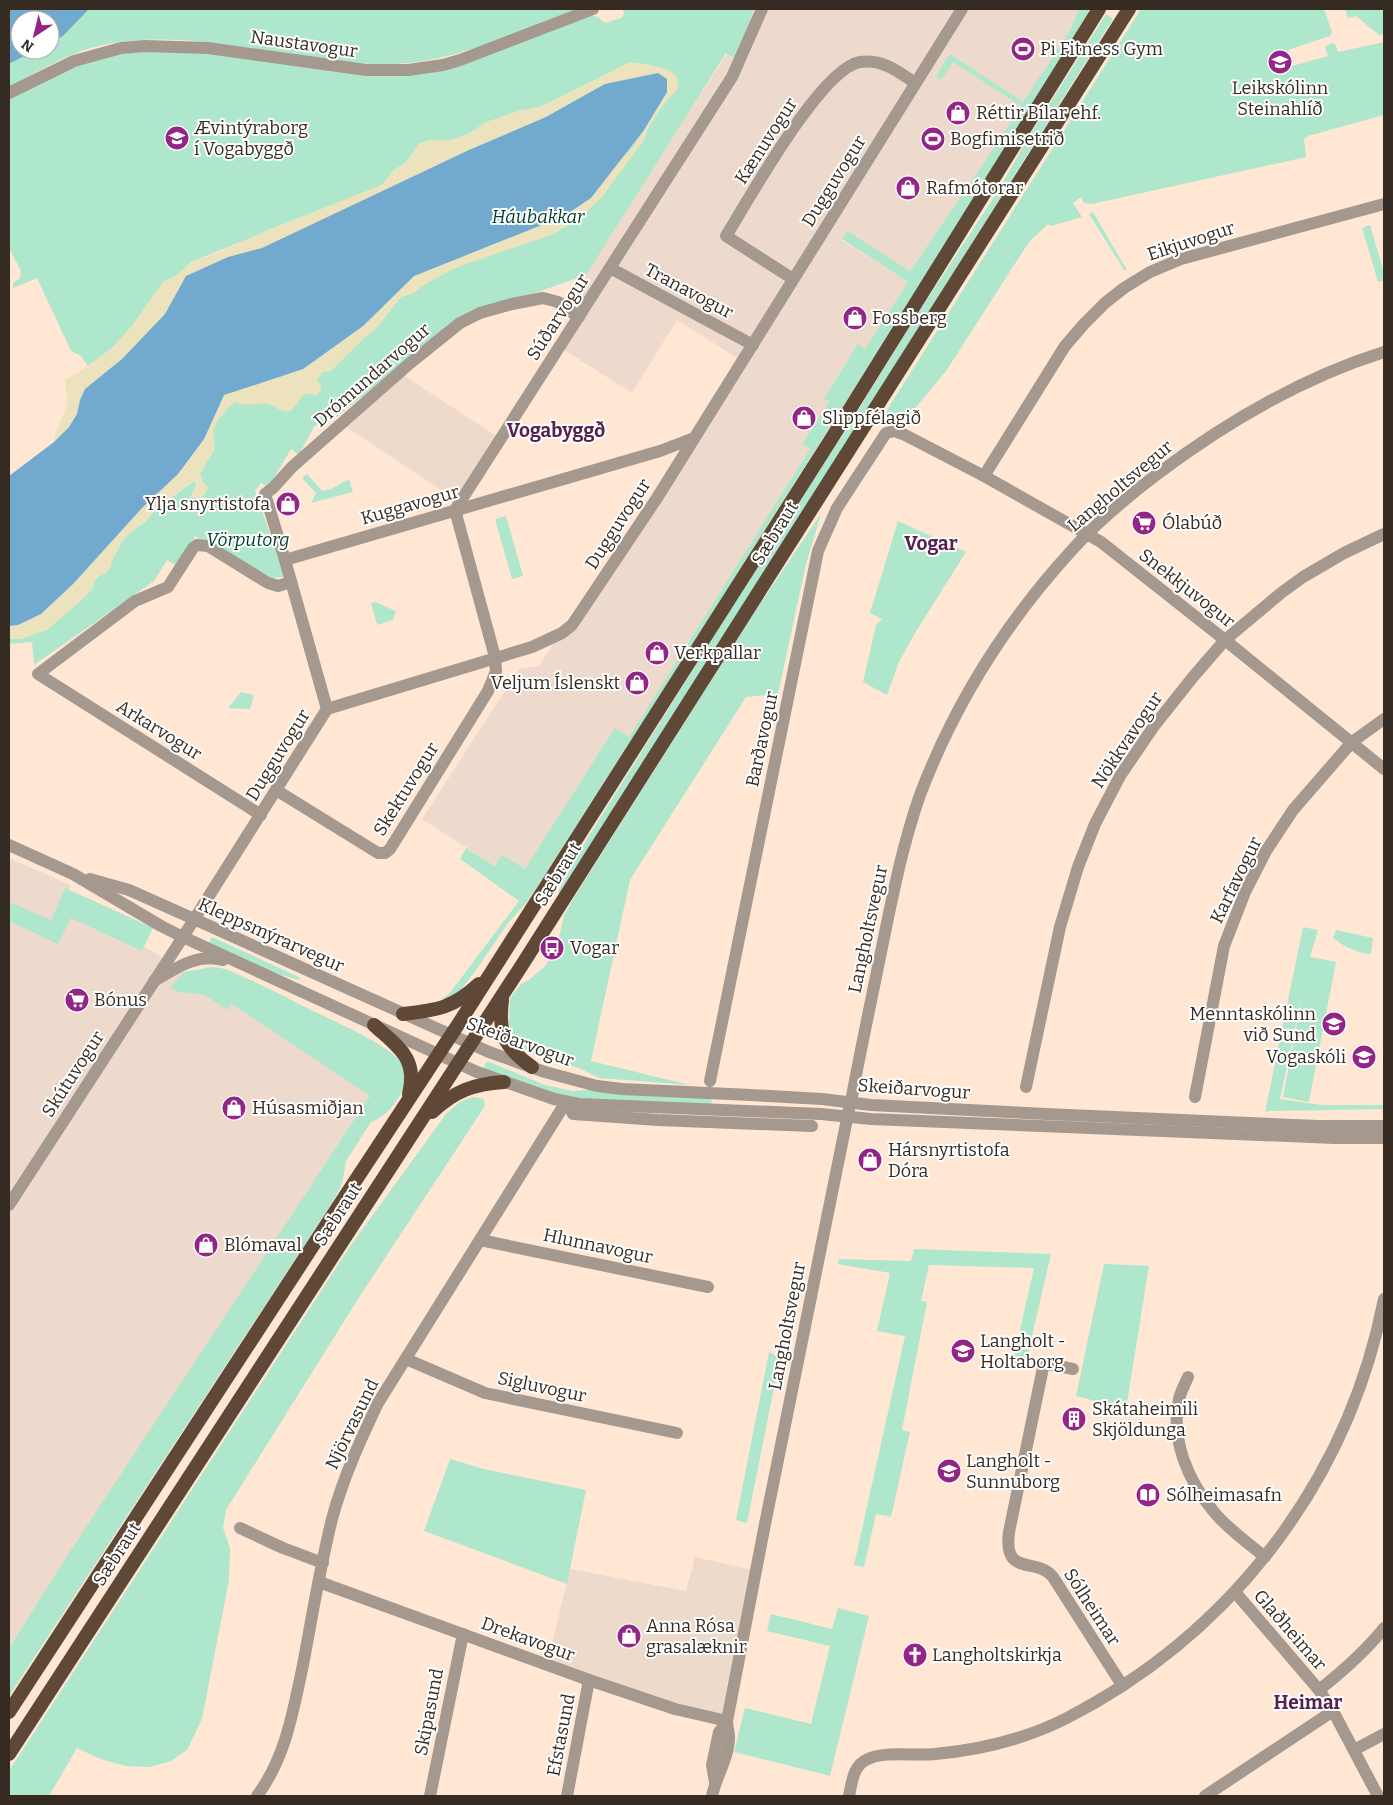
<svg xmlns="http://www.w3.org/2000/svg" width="1393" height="1805" font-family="Bitter,serif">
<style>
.commercial{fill:#eddacb}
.industrial{fill:#eedacc}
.green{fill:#aee7cc}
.sand{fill:#ece2bd}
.water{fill:#71a9cf}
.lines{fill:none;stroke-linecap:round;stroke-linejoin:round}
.minor{stroke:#a5988f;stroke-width:12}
.tertiary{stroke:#a5988f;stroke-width:12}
.trunk{stroke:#604837;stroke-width:14}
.labels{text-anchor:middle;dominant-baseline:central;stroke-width:4;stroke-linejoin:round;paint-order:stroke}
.street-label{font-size:18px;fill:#362b22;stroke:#fff}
.poi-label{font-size:18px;fill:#362b22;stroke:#fff;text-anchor:start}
.park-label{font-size:18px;font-style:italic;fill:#003c29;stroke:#fff}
.neighbourhood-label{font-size:19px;font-weight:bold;fill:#56214e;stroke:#fff}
</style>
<rect width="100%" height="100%" fill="#ffe7d4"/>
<g class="commercial">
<polygon points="403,375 498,437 456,500 342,424"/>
<polygon points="695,1557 758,1571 726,1724 546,1669 570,1569 686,1591"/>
</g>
<g class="industrial">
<polygon points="757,9 1078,10 1071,29 986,160 910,271 846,232 842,240 908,282 865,349 858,345 831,386 824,398 829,402 802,444 810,449 629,737 615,729 525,870 495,866 422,819 519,669 539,666 694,430 737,358 677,320 632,393 558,346 573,321 557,311"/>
<polygon points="9,858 71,885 62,908 151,950 371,1096 9,1647"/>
</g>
<g class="green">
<path d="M89,9H578C520,30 457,62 394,64C294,67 194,22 94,47C64,55 36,73 9,87V64L36,50H50V43L63,36Z"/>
<path d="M623,9H754L740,47L734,58L726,53L586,275L458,320L331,421L315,425L299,455L291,449L268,488L261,483L255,491L285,577L272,578L266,576L204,539L202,541L195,536L177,566L167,560L154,581L34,665L32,642L9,644V639L21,638L93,588C94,579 97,576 105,574L121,543L128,534L146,521L155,510L195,480L196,485L208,487L202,481L200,474L130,401L631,62L540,107L519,111L484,123L474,131L452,140H430L419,144L407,161L393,171L382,185L191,262L177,275L163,282L132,326L112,348L88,366L81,356L71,351L37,278L13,288V283L20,278L21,271L9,248V96L64,69L115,54L167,49L414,73L589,15L598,17L605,23L621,18L624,14Z"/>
<polygon points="1077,9 1089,9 1088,13 1000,158 678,667 528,901 508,923 474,973 458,993 448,998 441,999 449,994 519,901 460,859 466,848 495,866 502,855 525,869 615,728 629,737 810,449 802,444 829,402 824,398 858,344 865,349 908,282 842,239 847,231 910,271 986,160 1021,106 953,62 941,80 936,76 950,54 1023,102 1071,29 1078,10"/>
<polygon points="1141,9 1324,9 1332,32 1330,36 1288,50 1292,66 1328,56 1325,47 1332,43 1335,44 1338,52 1384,42 1384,115 1308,136 1304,139 1306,157 1092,204 1084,203 1081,197 1073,203 1082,217 1051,226 1048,224 1029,242 946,371 907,418 885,413"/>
<polygon points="1345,9 1384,9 1384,34 1379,35 1356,16 1348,18"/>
<polygon points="1106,14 1113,19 561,895 558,892 582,847 774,540 846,430 915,318 998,191 1028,138"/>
<polygon points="1093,212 1127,270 1124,270 1089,214"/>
<polygon points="1370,225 1384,273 1384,280 1378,282 1362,228"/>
<polygon points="307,474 322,491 331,489 349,479 353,492 311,503 316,493 302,478"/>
<polygon points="821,514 806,564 778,694 746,697 630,880 591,1061 690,1085 599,1078 579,1068 543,1057 522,1048 513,1034 509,1024 510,998 521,984 529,980 545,966 560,945 559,937 564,916 575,896 753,614"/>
<polygon points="506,516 523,576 512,579 495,519"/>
<polygon points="898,521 966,552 915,633 899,662 887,695 863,682 876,625 882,619 870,613"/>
<polygon points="375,602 396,611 393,620 377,625 371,603"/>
<polygon points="241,692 254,695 250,709 228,708"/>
<polygon points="65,888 153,928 142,951 71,918 58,944 9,921 9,902 51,920"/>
<polygon points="1303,927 1318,930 1310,957 1336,962 1309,1102 1283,1097 1304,986 1280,1099 1322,1105 1384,1105 1384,1109 1270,1111 1265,1112"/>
<path d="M1336,930L1373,938L1371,954C1356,953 1345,947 1333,938Z"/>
<polygon points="212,937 301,978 299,980 271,972 208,944"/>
<path d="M212,967C218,968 223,968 228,970C255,981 281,995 307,1008C329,1019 386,1043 400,1061C408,1072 406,1086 399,1097C393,1107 382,1119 371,1122L346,1161L342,1184L332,1203L9,1696V1648L69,1553L370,1096L232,1004L227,1010L205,995L178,992L170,987L184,972Z"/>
<polygon points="487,1061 545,1085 573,1091 595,1089 712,1099 711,1105 575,1100 483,1069"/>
<polygon points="473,1097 484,1099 485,1106 358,1299 226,1510 223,1528 230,1548 229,1580 202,1719 187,1750 171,1761 150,1767 125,1766 98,1758 77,1748 49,1796 9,1796 9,1771 349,1248 446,1114 460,1102"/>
<polygon points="914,1249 1051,1254 1025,1366 1012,1365 1034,1268 929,1265 921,1301 927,1302 902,1430 910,1432 891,1517 876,1514 864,1567 854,1565 905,1336 877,1331 890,1273 838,1264 839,1259 911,1261"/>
<polygon points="1104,1264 1149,1266 1126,1409 1076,1396"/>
<polygon points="769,1352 780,1358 747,1523 736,1520"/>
<polygon points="450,1459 484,1469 586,1490 567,1584 424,1531"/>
<polygon points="838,1608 869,1616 830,1776 734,1752 745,1708 811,1724 830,1646 767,1631 771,1614 832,1629"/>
</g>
<path class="sand" d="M631,62C642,64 666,66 674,74C678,78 678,83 678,89C666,100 648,124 644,140L602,197L578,220L551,235L455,268L426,284L412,294L401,297L376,329L362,340L331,371L323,372L317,380L321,385V391L316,396L306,393C301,397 293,410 290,411C282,414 275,405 267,404C255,402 249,408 236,402L229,407L218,420L213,431L215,449L200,474L202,481L208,487L205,494L199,499L190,497L196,485L194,480L155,510L146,521L128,534L121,543L112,560L111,567L105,574L98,576L94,580L93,588L81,601L47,630L21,639H9V626L18,625L41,614L73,583L142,508L178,474L204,439L224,395L303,369L363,326L414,276L564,216L633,147L667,92L605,84L546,117L469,150L262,248L228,257L186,276L165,314L122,359L85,389L80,400L77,414L69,427L54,442C55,428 64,417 67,404C69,398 64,388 65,380L79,372L112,348L132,326L163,282L177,275L191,262L215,254L270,229L382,185L393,171L407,161L419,144L430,140H452L474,131L484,123L519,111L540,107Z"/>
<g class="water">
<polygon points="9,9 89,9 63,36 50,43 50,20 20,20 20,50 36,50 9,64"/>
<polygon points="658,73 667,79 667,92 644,130 591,198 564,216 414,276 363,326 303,369 224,395 204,439 178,474 142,508 73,584 41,614 18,625 9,626 9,476 54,442 69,427 77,414 80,400 85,389 122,359 165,314 186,276 228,257 262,248 469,150 546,117 605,84"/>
</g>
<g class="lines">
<g class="minor">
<polyline points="9,93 74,61 121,48 145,46 208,48 366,70 408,70 443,65 460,60 593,9"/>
<polyline points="610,268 753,345"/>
<path d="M793,279L726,236C748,201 821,68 860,62C882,59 898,71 915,83"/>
<polyline points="984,476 1065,346 1084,324 1105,303 1124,288 1150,272 1181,259 1384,204"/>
<polyline points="285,560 265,494 273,488 292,467 409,364 460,323 480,313 512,304 543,298 558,302 579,317"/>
<polyline points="327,709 285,560 660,451 694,438"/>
<polyline points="276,790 378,853 385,853 390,849 488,691 496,671 495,657 455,510 732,77 762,9"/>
<polyline points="261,815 38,674 135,601 168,587 193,548 197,545 208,546 268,583 278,586 291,582"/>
<polyline points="9,845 73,874 161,926 183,937"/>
<polyline points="90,879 129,890 194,919"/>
<polyline points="710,1081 818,551 837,508 886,433 894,431 903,434 984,476 1101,542 1225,640 1384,769"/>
<polyline points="1026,1087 1060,927 1078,867 1095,824 1120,776 1154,726 1193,677 1225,640 1281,593 1303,577 1344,553 1384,534"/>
<polyline points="1195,1097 1224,946 1245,892 1266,851 1293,810 1352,742 1384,719"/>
<path d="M851,1102C860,1052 871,1002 881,952C892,899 902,846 920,795C954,705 1007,621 1072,550C1097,522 1126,498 1156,475C1225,423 1301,378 1384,352"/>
<polyline points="9,1205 183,937 327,709 532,647 562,633 572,625 657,498 962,9"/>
<polyline points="480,1240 708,1287"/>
<polyline points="406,1359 485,1393 677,1433"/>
<path d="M1073,1369L1044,1363L1009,1532C1003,1578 1036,1556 1053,1577L1122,1685"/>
<path d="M1188,1377C1185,1384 1181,1391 1179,1399C1170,1439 1188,1481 1214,1512C1228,1529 1248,1543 1265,1557"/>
<polyline points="240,1528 283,1548 323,1563"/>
<polyline points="319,1582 589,1680 675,1709 727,1721"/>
<polyline points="1235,1592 1319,1690 1333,1711 1378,1796"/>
<path d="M1319,1690C1343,1671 1365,1652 1384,1628"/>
<polyline points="1354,1750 1384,1734"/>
<path d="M257,1796C286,1757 293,1711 303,1665C312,1617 320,1567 332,1519C343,1478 360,1441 378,1403L566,1102L573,1114L658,1120L812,1126"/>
<polyline points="430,1796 463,1634"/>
<polyline points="567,1796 589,1680"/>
<path d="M849,1796C852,1782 853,1765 868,1759C883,1751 916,1756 935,1754C979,1750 1025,1739 1065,1719C1231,1634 1348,1482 1384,1299"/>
<polyline points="1205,1796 1333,1711"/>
</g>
<g class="tertiary">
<polyline points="194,919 489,1052 545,1072 597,1086 622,1089 751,1095 822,1099 871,1105 1046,1114 1318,1126 1384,1126"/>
<polyline points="183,937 477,1072 554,1099 579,1104 821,1114 871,1119 1335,1138 1384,1138"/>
<path d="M154,981C176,968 197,953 223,960"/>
<polyline points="715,1782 712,1765 719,1732 727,1722"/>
<path d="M712,1796C716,1776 729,1758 729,1737C729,1732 727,1726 727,1721L765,1524L849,1109"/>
</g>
<g class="trunk">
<path d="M502,1000C498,1034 504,1047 532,1067"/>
<path d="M403,1014C438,1010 453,1008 479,984"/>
<path d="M374,1025C398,1047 418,1058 409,1094"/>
<path d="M432,1112C455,1091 473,1084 504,1082"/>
<polyline points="9,1712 344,1198 461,1020 830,441 1099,9"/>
<polyline points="9,1754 522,965 1129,9"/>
</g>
</g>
<defs>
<symbol id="stadium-disc" viewBox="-11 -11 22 22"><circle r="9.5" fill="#932586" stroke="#fff"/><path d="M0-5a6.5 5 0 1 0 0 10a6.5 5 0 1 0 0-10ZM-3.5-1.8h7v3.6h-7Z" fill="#fff"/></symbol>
<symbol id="school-disc" viewBox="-11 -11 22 22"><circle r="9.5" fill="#932586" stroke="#fff"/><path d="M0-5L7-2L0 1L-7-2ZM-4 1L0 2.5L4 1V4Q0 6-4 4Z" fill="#fff"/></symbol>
<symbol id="shop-disc" viewBox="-11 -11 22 22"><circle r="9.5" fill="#932586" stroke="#fff"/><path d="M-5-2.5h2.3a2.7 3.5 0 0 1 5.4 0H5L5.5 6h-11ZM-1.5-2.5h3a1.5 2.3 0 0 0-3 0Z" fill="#fff"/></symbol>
<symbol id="supermarket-disc" viewBox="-11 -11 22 22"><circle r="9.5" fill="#932586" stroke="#fff"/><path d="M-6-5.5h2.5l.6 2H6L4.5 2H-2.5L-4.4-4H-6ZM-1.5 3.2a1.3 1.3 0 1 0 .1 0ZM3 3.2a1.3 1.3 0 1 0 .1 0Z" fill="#fff"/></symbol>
<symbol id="bus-disc" viewBox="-11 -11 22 22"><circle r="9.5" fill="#932586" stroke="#fff"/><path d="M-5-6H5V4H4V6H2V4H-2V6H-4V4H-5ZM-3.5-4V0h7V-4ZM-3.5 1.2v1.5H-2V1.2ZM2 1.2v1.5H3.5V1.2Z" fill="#fff"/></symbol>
<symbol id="university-disc" viewBox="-11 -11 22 22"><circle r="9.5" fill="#932586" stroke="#fff"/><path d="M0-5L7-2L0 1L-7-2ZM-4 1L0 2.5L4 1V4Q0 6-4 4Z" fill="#fff"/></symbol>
<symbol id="building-disc" viewBox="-11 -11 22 22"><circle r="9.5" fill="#932586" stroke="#fff"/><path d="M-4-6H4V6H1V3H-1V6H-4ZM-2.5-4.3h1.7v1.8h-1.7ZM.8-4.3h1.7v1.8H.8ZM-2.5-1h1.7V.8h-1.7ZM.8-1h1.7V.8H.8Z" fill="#fff"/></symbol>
<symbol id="library-disc" viewBox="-11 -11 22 22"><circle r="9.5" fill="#932586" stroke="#fff"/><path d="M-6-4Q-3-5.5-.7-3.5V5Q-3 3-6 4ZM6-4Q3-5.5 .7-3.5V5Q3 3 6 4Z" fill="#fff"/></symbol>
<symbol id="church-disc" viewBox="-11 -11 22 22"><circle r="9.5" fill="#932586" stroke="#fff"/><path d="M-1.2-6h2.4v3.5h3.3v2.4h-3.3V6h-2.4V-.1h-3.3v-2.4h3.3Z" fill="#fff"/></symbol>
</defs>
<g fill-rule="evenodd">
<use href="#stadium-disc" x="1009" y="35" width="28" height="28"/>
<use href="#school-disc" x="1266" y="48" width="28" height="28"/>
<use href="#shop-disc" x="944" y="99" width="28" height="28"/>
<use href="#school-disc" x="163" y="124" width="28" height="28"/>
<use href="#stadium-disc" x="919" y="125" width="28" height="28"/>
<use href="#shop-disc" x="894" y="174" width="28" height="28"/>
<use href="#shop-disc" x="841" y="304" width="28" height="28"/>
<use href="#shop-disc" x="790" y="404" width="28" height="28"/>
<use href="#shop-disc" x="274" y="490" width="28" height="28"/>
<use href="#supermarket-disc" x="1130" y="509" width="28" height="28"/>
<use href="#shop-disc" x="643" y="639" width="28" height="28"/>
<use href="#shop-disc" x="623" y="669" width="28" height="28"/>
<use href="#bus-disc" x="538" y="934" width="28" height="28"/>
<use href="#supermarket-disc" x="63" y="986" width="28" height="28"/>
<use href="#university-disc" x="1320" y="1010" width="28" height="28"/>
<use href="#school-disc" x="1350" y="1043" width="28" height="28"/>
<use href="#shop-disc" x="220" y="1094" width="28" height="28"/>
<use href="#shop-disc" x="856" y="1146" width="28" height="28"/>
<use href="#shop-disc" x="192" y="1231" width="28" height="28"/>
<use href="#school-disc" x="949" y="1337" width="28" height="28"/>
<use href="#building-disc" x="1060" y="1405" width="28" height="28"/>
<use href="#school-disc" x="935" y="1457" width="28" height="28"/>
<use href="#library-disc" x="1134" y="1481" width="28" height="28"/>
<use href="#shop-disc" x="615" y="1622" width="28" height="28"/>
<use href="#church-disc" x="901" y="1641" width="28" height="28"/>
</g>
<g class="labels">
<g class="street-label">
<text transform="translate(304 44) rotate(8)">Naustavogur</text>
<text transform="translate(766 141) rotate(-57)">Kænuvogur</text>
<text transform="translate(834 181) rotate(-58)">Dugguvogur</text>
<text transform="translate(1191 241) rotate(-18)">Eikjuvogur</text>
<text transform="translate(689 291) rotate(28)">Tranavogur</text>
<text transform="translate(558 317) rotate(-57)">Súðarvogur</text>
<text transform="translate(372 375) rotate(-41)">Drómundarvogur</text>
<text transform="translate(1120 486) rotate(-40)">Langholtsvegur</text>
<text transform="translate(410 505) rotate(-16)">Kuggavogur</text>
<text transform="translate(618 524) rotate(-57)">Dugguvogur</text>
<text transform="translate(775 533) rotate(-58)">Sæbraut</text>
<text transform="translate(1187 588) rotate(38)">Snekkjuvogur</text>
<text transform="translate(159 730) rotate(32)">Arkarvogur</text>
<text transform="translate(762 739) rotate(-78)">Barðavogur</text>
<text transform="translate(1127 740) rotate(-56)">Nökkvavogur</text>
<text transform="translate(278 755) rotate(-58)">Dugguvogur</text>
<text transform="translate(406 789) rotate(-58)">Skektuvogur</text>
<text transform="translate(558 874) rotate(-58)">Sæbraut</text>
<text transform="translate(1236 880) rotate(-64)">Karfavogur</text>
<text transform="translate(868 929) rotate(-78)">Langholtsvegur</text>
<text transform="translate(271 935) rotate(24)">Kleppsmýrarvegur</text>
<text transform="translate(520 1042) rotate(20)">Skeiðarvogur</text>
<text transform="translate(73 1074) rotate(-57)">Skútuvogur</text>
<text transform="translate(914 1089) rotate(4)">Skeiðarvogur</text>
<text transform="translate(338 1214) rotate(-57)">Sæbraut</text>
<text transform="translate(598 1246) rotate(12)">Hlunnavogur</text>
<text transform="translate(787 1326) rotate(-79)">Langholtsvegur</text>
<text transform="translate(542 1387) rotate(12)">Sigluvogur</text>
<text transform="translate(352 1424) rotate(-64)">Njörvasund</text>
<text transform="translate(117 1554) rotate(-57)">Sæbraut</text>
<text transform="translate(1092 1607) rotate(57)">Sólheimar</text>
<text transform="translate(1290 1630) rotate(49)">Glaðheimar</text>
<text transform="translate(528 1639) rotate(20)">Drekavogur</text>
<text transform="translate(429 1712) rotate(-79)">Skipasund</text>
<text transform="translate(561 1735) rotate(-79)">Efstasund</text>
</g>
<g class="poi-label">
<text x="1040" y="49">Pi Fitness Gym</text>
<text x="1280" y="88" text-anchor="middle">Leikskólinn<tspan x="1280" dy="21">Steinahlíð</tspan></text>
<text x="976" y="113">Réttir Bílar ehf.</text>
<text x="194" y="128">Ævintýraborg<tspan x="194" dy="21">í Vogabyggð</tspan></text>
<text x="950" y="139">Bogfimisetrið</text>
<text x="926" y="188">Rafmótorar</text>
<text x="872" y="318">Fossberg</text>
<text x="822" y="418">Slippfélagið</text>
<text x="270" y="504" text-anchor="end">Ylja snyrtistofa</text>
<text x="1162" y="523">Ólabúð</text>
<text x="674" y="653">Verkpallar</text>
<text x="620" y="683" text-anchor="end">Veljum Íslenskt</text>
<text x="570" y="948">Vogar</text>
<text x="94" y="1000">Bónus</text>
<text x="1316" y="1014" text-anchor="end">Menntaskólinn<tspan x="1316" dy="21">við Sund</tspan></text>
<text x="1346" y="1057" text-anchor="end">Vogaskóli</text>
<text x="252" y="1108">Húsasmiðjan</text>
<text x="888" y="1150">Hársnyrtistofa<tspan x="888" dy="21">Dóra</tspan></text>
<text x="224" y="1245">Blómaval</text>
<text x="980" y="1341">Langholt -<tspan x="980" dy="21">Holtaborg</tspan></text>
<text x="1092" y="1409">Skátaheimili<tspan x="1092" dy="21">Skjöldunga</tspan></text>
<text x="966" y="1461">Langholt -<tspan x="966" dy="21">Sunnuborg</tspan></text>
<text x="1166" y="1495">Sólheimasafn</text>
<text x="646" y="1626">Anna Rósa<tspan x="646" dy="21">grasalæknir</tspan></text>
<text x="932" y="1655">Langholtskirkja</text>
</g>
<g class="park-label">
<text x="538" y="217">Háubakkar</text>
<text x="248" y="540">Vörputorg</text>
</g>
<g class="neighbourhood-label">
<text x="556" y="430">Vogabyggð</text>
<text x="931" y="543">Vogar</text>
<text x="1308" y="1702">Heimar</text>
</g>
</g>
<rect width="1393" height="1805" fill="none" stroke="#362b22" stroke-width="20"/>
<g transform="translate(35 35) rotate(215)"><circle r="24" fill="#ffffff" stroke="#afaaa7"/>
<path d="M0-4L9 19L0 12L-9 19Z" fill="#932586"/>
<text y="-8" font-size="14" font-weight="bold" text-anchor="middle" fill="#362b22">N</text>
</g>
</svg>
